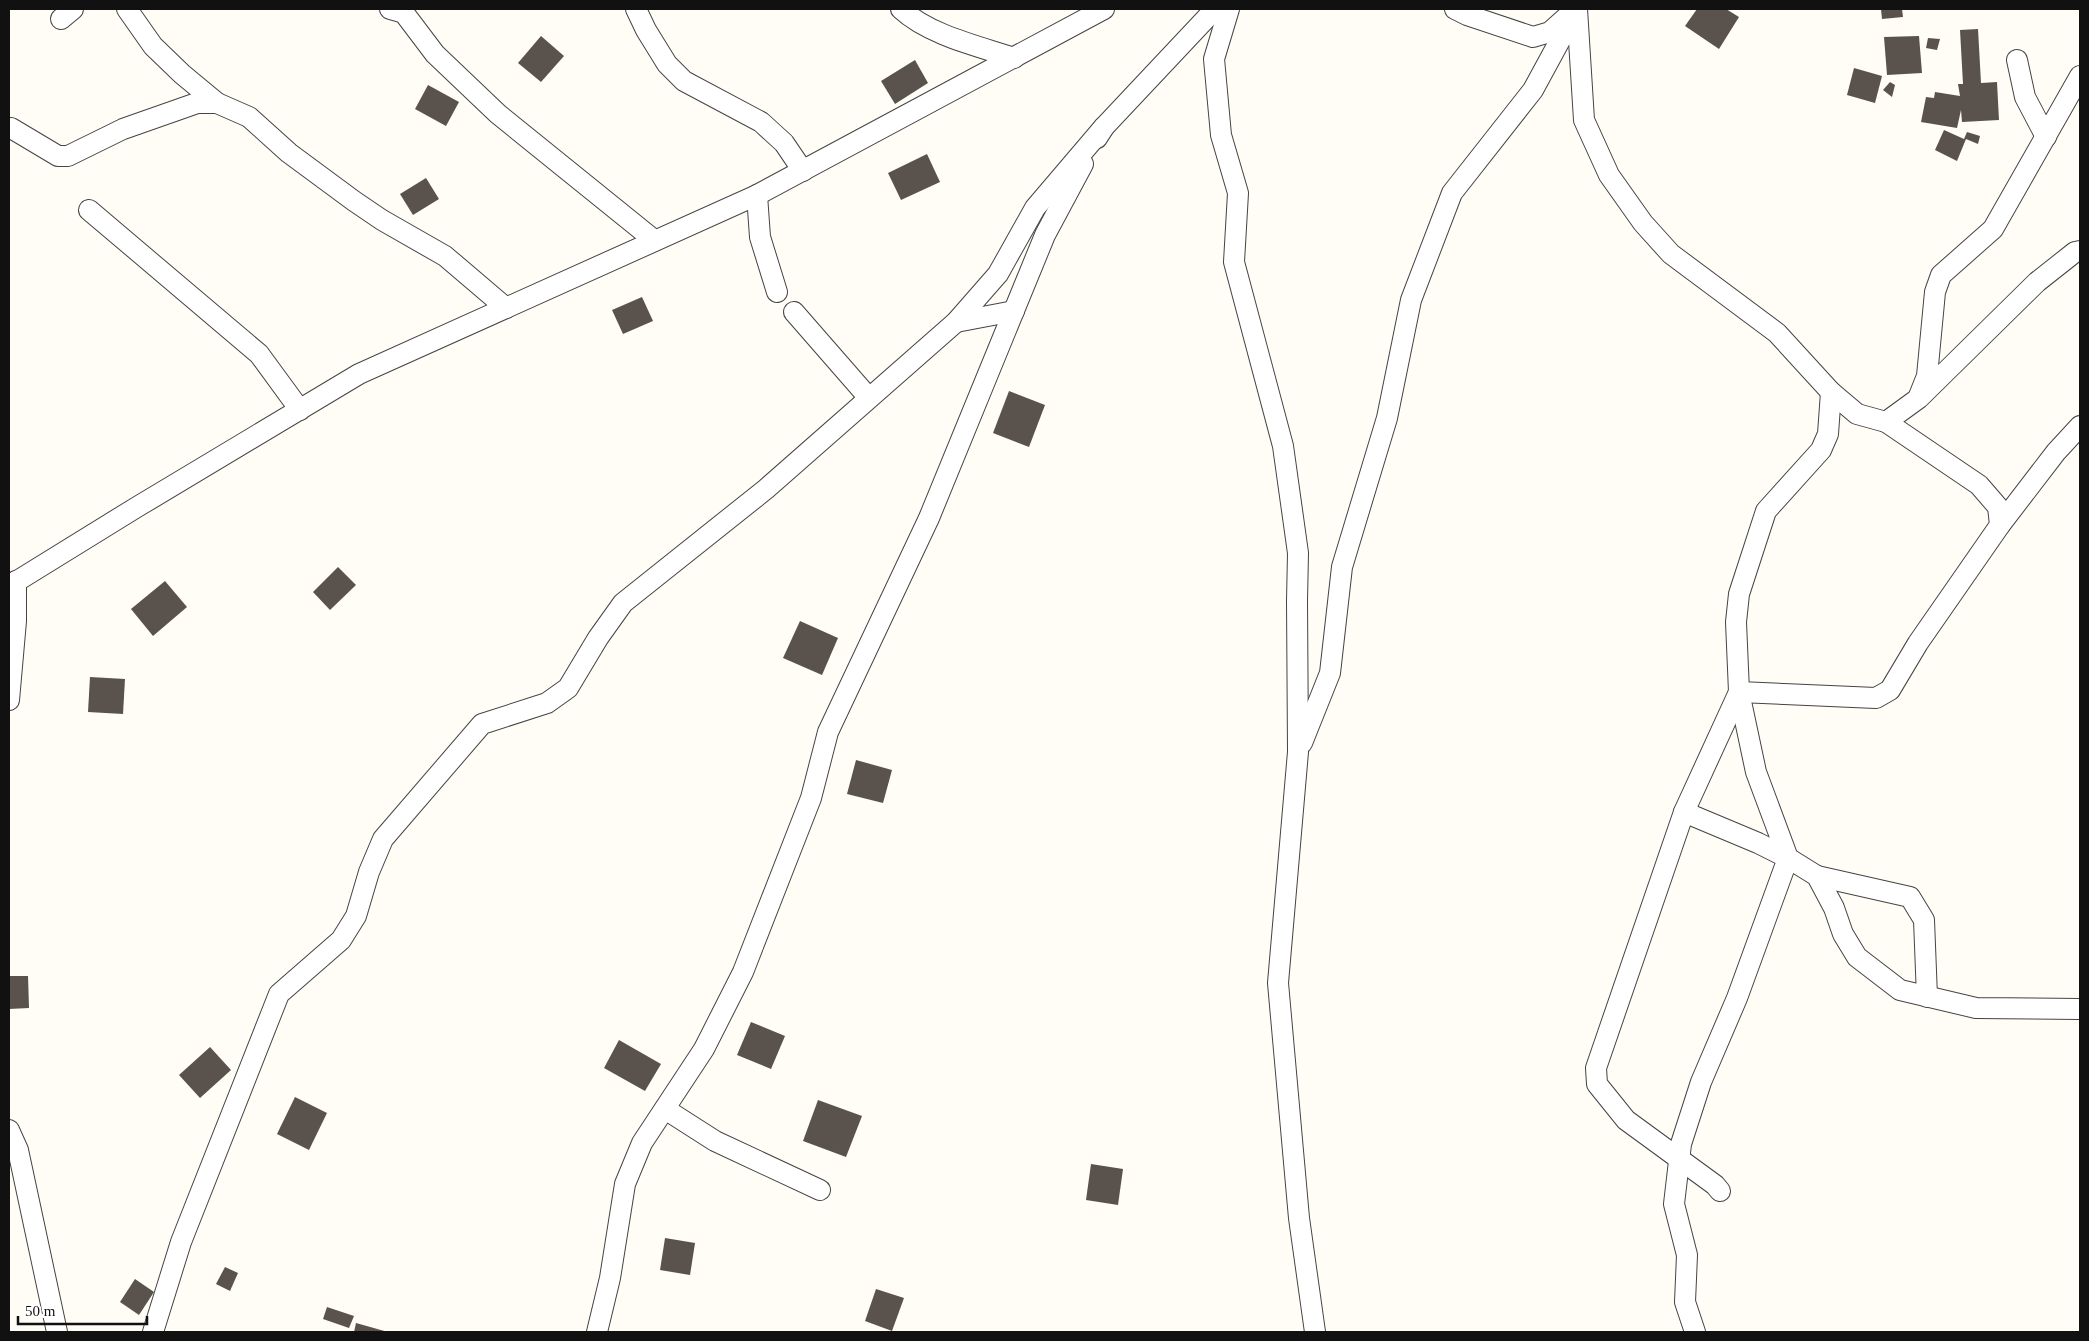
<svg xmlns="http://www.w3.org/2000/svg" width="2089" height="1341" font-family="'Times New Roman',serif">
<style>
.building{fill:#5a524d}
.lines{fill:none;stroke-linecap:round;stroke-linejoin:round}
.minor-casing{stroke:#444;stroke-width:22}
.minor{stroke:#fff;stroke-width:20}
</style>
<rect width="100%" height="100%" fill="#fffdf5"/>
<g class="building">
<polygon points="1697,9 1726,9 1739,17 1719,49 1685,26"/>
<polygon points="1881,9 1902,9 1903,17 1882,19"/>
<polygon points="1978,29 1981,83 1997,82 1999,120 1962,122 1961,110 1957,128 1921,122 1926,97 1934,98 1935,92 1960,96 1958,84 1963,84 1960,30"/>
<polygon points="541,36 564,56 541,82 518,63"/>
<polygon points="1919,36 1922,73 1887,75 1884,37"/>
<polygon points="1928,38 1940,39 1937,50 1926,48"/>
<polygon points="915,60 928,83 895,104 881,81"/>
<polygon points="1854,68 1882,76 1875,103 1847,95"/>
<polygon points="1890,82 1895,85 1892,97 1883,90"/>
<polygon points="428,85 459,102 446,126 415,109"/>
<polygon points="1944,130 1964,139 1967,132 1980,136 1978,144 1966,139 1957,161 1935,150"/>
<polygon points="927,154 940,182 901,200 888,173"/>
<polygon points="426,178 439,199 413,215 400,194"/>
<polygon points="642,297 653,321 623,334 612,310"/>
<polygon points="1009,391 1045,405 1029,447 993,433"/>
<polygon points="338,567 356,585 330,610 313,592"/>
<polygon points="165,581 187,607 153,636 131,609"/>
<polygon points="800,621 838,638 822,675 783,658"/>
<polygon points="90,677 125,679 123,714 88,712"/>
<polygon points="856,760 892,770 883,803 847,794"/>
<polygon points="9,976 28,976 29,1008 9,1009"/>
<polygon points="751,1022 785,1036 771,1069 737,1055"/>
<polygon points="619,1040 661,1064 645,1091 604,1068"/>
<polygon points="210,1047 231,1070 200,1098 179,1075"/>
<polygon points="295,1097 327,1113 309,1150 277,1134"/>
<polygon points="818,1100 862,1116 846,1157 803,1141"/>
<polygon points="1091,1164 1123,1169 1118,1205 1086,1200"/>
<polygon points="665,1238 695,1243 690,1275 660,1270"/>
<polygon points="225,1267 238,1273 230,1291 216,1284"/>
<polygon points="135,1279 154,1292 139,1315 120,1302"/>
<polygon points="876,1289 904,1298 892,1331 865,1321"/>
<polygon points="327,1307 354,1316 349,1328 323,1319"/>
<polygon points="356,1323 388,1332 354,1332"/>
</g>
<g class="lines">
<defs>
<g id="minor">
<polyline points="127,9 153,46 182,74 217,103"/>
<polyline points="390,9 404,13 435,54 498,114 654,240"/>
<polyline points="636,9 646,30 667,64 684,81 761,122 784,143 803,171"/>
<path d="M901,9C929,35 978,46 1014,58"/>
<polyline points="1229,9 1214,59 1221,135 1238,193 1234,262 1283,446 1298,553 1297,601 1298,752 1278,983 1299,1218 1315,1332"/>
<polyline points="1455,9 1467,15 1533,37 1550,32 1569,15"/>
<polyline points="1577,9 1584,120 1609,175 1643,223 1671,254 1777,333 1831,392 1857,414 1886,422 1919,398 2037,282 2075,252 2080,251"/>
<polyline points="61,19 73,9"/>
<polyline points="2017,60 2025,97 2046,137"/>
<polyline points="11,128 58,156 68,156 123,129 197,103 217,103 249,117 289,153 354,201 382,220 445,256 506,308"/>
<polyline points="1097,138 1104,127 1215,9"/>
<polyline points="757,195 760,237 777,292"/>
<polyline points="89,210 259,354 300,410"/>
<polyline points="794,312 869,398"/>
<polyline points="956,322 1014,311"/>
<polyline points="1831,392 1828,434 1821,450 1766,511 1739,594 1736,622 1739,692 1756,772 1788,858 1817,876 1834,908 1843,934 1857,957 1900,990 1976,1008 2080,1009"/>
<polyline points="1919,396 1927,376 1935,292 1941,275 1993,229 2080,76"/>
<polyline points="2000,525 2056,452 2080,426"/>
<polyline points="9,586 137,507 359,374 757,195 1104,9"/>
<polyline points="9,700 16,621 16,581"/>
<polyline points="1302,743 1330,673 1342,567 1387,418 1411,300 1452,193 1533,90 1577,9"/>
<polyline points="1684,812 1758,843 1788,858 1737,998 1701,1082 1681,1144 1674,1204 1687,1255 1685,1302 1695,1332"/>
<polyline points="1817,876 1910,897 1924,920 1927,997"/>
<polyline points="665,1109 715,1141 820,1190"/>
<polyline points="9,1130 18,1150 57,1332"/>
<polyline points="1720,1191 1715,1185 1626,1120 1597,1084 1596,1068 1684,812 1739,692 1876,698 1890,690 1918,643 2000,525 1998,507 1979,485 1886,422"/>
<polyline points="153,1332 181,1242 279,994 341,940 356,916 369,872 383,839 482,724 547,703 568,688 598,638 623,603 766,489 956,322 998,274 1035,208 1104,127"/>
<polyline points="597,1332 610,1278 625,1184 642,1143 704,1049 743,972 811,798 828,732 929,518 1045,235 1083,164"/>
</g>
</defs>
<use href="#minor" class="minor-casing"/>
<use href="#minor" class="minor"/>
</g>
<rect width="2089" height="1341" fill="none" stroke="#111111" stroke-width="20"/>
<path d="M18 1316v8h129v-8" fill="none" stroke="#111111" stroke-width="2.5"/>
<text x="25" y="1316" font-size="15" fill="#111111" stroke="#ffffff" stroke-width="4" paint-order="stroke">50 m</text>
</svg>
